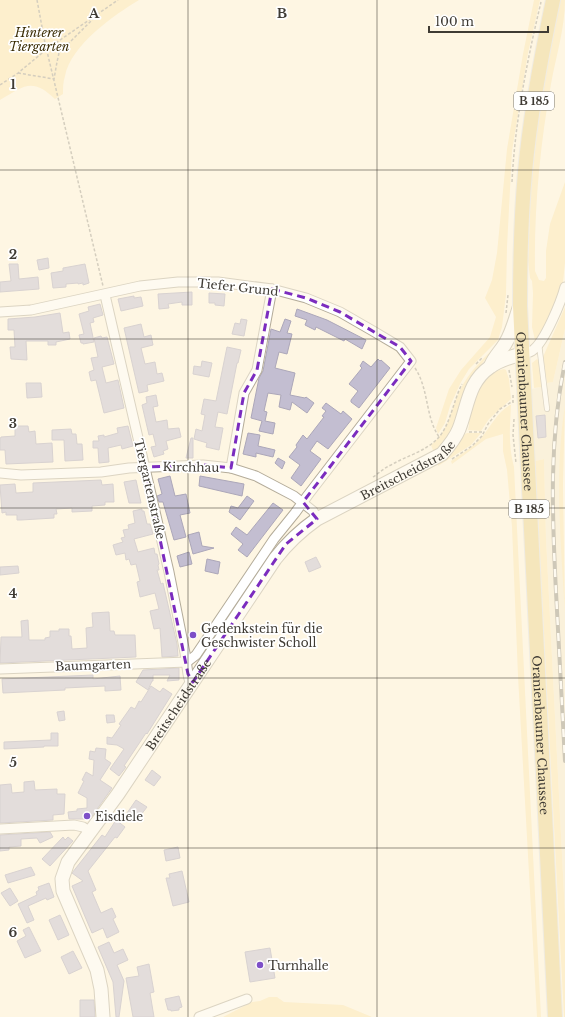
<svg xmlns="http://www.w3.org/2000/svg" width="565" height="1017" font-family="'Libre Baskerville',serif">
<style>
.built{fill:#f6ebd1}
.green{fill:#fce6b2}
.building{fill:#c3bed1;stroke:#aca7b9}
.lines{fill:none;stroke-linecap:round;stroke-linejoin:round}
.lane-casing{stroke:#b4ac9a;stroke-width:6}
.street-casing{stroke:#b4ac9a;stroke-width:11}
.secondary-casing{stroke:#b4ac9a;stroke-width:15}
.primary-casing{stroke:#e0e0df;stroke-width:16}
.path{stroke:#a49e91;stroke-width:1.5;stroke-dasharray:3 2;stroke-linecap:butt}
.lane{stroke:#fff;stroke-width:4.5}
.street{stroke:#fff;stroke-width:9}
.secondary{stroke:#fff;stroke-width:13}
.primary{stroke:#ecd28c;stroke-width:14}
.rail-casing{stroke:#969084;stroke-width:4}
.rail{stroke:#fff;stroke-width:2.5;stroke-dasharray:8;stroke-linecap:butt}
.marked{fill:none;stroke:#7b2cbf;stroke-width:3;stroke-dasharray:8 5;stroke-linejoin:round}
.grid{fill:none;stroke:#3f3b34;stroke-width:1;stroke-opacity:0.55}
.poi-dot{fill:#7d4fc8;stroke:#fff;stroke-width:1.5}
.labels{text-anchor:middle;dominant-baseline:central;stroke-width:3.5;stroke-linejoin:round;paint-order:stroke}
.shield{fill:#fff;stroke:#797671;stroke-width:1}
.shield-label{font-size:11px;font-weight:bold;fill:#3f3b34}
.park-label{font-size:12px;font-style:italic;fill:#3a2c04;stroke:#fff}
.street-label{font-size:12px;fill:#3f3b34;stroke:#fff}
.poi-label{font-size:12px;fill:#3f3b34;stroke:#fff;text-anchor:start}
.grid-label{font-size:13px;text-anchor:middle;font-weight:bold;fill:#3f3b34;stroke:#fff;stroke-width:3.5;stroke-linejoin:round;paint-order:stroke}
</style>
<rect width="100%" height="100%" fill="#fef6e3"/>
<polygon class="built" points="565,329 565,405 563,421 560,457 560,497 565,614 565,914 546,538 544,459 535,461 531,389 542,387 547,383 553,382"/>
<g class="green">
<path d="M0,0H139C114,15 71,45 65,76C63,82 63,88 63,94L55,99C32,77 24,86 0,100Z"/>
<polygon points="534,0 540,0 528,53 512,151 507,247 506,295 502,327 498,340 469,369 461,382 450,406 445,423 438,434 436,428 449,389 461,370 490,337 496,317 485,298 492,280 497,253 507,149 523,54"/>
<path d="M560,0H565C565,28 556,56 551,84C540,145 534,209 535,271L539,280L544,281L546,278V251L550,224L565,182V263L563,282L556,303L541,334L535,340L532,327L533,293L532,281L530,278L528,261L531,186L540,106Z"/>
<polygon points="565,307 565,329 553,382 547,383 543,357"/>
<path d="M498,345L499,346L484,361L469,381L449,438L434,453L431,445C451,428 449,412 460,390C469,372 483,358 498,345Z"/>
<polygon points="537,359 539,361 542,387 534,388 532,363"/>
<polygon points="504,369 506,370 509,379 511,399 489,419 481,431 468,430 469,425 468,418 475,392 491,374 496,371"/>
<path d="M510,405H511C510,427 508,445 514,467L541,1017H537L518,676L512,527L507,470L503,451V434L486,439L452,464L451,461C461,454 472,448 481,438C491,427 496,413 510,405Z"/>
<path d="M565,405L563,485L565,614C561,545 554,474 565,405Z"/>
<polygon points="481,433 471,445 438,466 437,461 463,435 467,433"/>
<polygon points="544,459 546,538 565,914 565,1017 564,1017 535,461"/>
<polygon points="269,997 277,997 284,1002 343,1005 372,1017 223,1017 252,1002 260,1001"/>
</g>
<g class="building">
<polygon points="48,258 49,268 39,270 37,260"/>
<polygon points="9,264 18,264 19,279 38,277 39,289 0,292 0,282 11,281"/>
<polygon points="85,264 89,283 83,285 83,283 78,284 78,283 66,284 66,287 53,288 51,273 63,271 63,268"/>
<polygon points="192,292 192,305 182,305 182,302 168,304 169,308 159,309 158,294"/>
<polygon points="209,293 225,294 224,306 215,305 215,303 209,303"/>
<polygon points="134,296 134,298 141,297 143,306 121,311 118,299"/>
<polygon points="100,304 103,315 93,318 94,322 90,323 94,342 83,344 83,343 81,343 79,335 84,334 79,314 89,311 88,307"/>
<polygon points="297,309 327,320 366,340 362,349 345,339 344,341 316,327 315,330 305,325 307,320 295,316"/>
<polygon points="60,313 63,333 69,332 70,339 56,342 56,345 48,345 48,341 26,341 27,360 11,359 10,347 15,347 14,330 8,330 8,319 35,317"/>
<polygon points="241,319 247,320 244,336 232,334 235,323 240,324"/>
<polygon points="285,319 291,321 287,333 292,334 287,354 279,352 275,368 295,373 290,395 305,398 306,397 314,403 307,413 292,402 290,410 279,407 281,395 268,393 264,411 267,412 265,421 275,423 273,434 259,431 262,421 251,418 259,378 263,371 271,329 280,332"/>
<polygon points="141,324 144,337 151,335 153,345 141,348 145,364 155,362 157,374 162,373 164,381 147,385 148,391 139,393 124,328"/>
<polygon points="101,336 102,338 107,337 114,364 102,367 106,383 118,380 124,408 104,413 96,380 91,381 89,372 94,370 91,358 98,357 94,338"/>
<polygon points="227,347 241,350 238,363 237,363 227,414 218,412 215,427 223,428 219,450 206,447 207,443 194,439 196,429 202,431 205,415 201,414 204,399 216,401"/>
<polygon points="378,359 380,361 381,360 390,368 359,408 351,402 351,400 358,391 349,384 362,368 360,366 363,361 371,367"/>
<polygon points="202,361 212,363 209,377 193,374 194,366 201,367"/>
<polygon points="26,383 41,383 42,397 27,398"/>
<polygon points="156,395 158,406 153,407 156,422 167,420 168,429 179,428 181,437 166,441 168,449 163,451 164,454 154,457 151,447 156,446 153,434 149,435 142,405 147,403 146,397"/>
<polygon points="326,403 341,414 343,411 352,419 328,449 317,441 310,451 321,459 301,486 291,478 300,465 289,457 297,447 296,445 303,435 307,439 324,417 322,416 326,411 322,408"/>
<polygon points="545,415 546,437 538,438 536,416"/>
<polygon points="15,426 28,426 29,432 35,431 36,444 52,443 53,462 6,464 5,450 0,450 0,439 1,437 15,436"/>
<polygon points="128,426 133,446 122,449 121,445 108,448 109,462 99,463 98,448 93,448 93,441 99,441 98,436 104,435 104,437 118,433 117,428"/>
<polygon points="71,429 72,434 76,434 77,444 82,444 83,460 65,461 64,440 52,440 52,430"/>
<polygon points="248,433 260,435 258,446 275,450 273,457 256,453 256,457 243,454"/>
<polygon points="191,438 193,438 193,458 186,458"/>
<polygon points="278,458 285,462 282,469 275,463"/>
<polygon points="170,476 175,496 186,494 190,513 180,515 186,537 174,540 163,502 159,502 157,496 162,494 158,479"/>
<polygon points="200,476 244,484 242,496 199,486"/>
<polygon points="101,480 102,485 113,484 114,502 105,502 105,505 92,506 92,511 72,512 72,508 56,509 57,514 54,514 54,518 21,520 17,520 17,515 6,515 6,512 2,513 0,485 15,484 16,493 33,492 33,483"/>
<polygon points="136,480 141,503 129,503 124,482"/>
<polygon points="247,496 254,501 240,520 229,512 231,506 238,508"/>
<polygon points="273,503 283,510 247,557 238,550 243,544 231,534 236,527 247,535"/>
<polygon points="142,509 142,511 144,511 147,524 150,524 153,534 134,539 138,552 154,548 155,554 157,554 159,564 158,565 159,570 157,570 161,584 163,583 177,644 178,656 162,657 160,628 154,629 150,611 159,609 155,593 140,597 137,582 140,581 136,564 131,565 129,559 126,560 125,553 116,555 113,545 123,542 121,538 125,537 123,530 129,529 128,525 135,523 133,511"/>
<polygon points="199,532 202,546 214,548 193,554 188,535"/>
<polygon points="189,552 192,564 180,567 177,556"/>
<polygon points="316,557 321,567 309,572 305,562"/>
<polygon points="207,559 220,562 218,574 205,571"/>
<polygon points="18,566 19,573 0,575 0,567"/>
<polygon points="109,612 110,631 114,631 115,635 135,635 136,657 0,663 1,637 22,637 21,621 28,620 29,640 45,640 45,638 50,637 50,631 59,631 59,629 69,629 69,636 71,636 72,649 87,648 86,628 93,627 92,613"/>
<polygon points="179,668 179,680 167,681 170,675 153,675 153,681 152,681 148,690 136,682 143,670"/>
<polygon points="93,675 93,679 120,676 121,690 105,691 105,686 65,688 65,690 3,693 2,679"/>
<polygon points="151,686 160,692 163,688 172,694 147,734 146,733 124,766 126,767 119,776 110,769 124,749 117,745 107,744 107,737 112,738 121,725 119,724 131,707 135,709 139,701 141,702"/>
<polygon points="64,711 65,720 59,721 57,712"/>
<polygon points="106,715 114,715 115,722 107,723"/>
<polygon points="51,733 58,733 58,746 44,746 44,747 4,749 4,742 51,740"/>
<polygon points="96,748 106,749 105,759 111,763 100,780 112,788 90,819 69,819 68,812 77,811 77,809 87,808 87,798 78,793 84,781 82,780 86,772 93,776 94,760 89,759 90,751 95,752"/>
<polygon points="152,770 161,777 154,786 145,780"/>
<polygon points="34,781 35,790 57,789 57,794 65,794 64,814 53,815 53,820 0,823 0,785 11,784 12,793 24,792 24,782"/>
<polygon points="136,800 147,807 137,820 127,813"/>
<polygon points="116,820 125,827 117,838 115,837 88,871 96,890 92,892 101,913 112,908 116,917 113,919 119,932 107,938 103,928 92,933 72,886 83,881 72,873 102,835 105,837"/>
<polygon points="50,832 53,837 40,843 37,838 21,839 21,846 9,847 9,850 0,851 0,835"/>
<polygon points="63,837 65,840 68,837 73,841 50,866 42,859"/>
<polygon points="178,847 180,858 166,861 164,850"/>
<polygon points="31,867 35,875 8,883 5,875"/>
<polygon points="182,871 189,902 173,906 166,878 170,878 169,874"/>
<polygon points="49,883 54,897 47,900 46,898 28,906 34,920 27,923 18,904 37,895 36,892 39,890 38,887"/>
<polygon points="10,888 18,901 10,906 1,893"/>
<polygon points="60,915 69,935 58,940 49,920"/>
<polygon points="29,927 41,951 25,958 17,941 26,936 23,930"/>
<polygon points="109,942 114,953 123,949 128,960 117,965 124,981 119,1017 116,1017 113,982 98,947"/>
<polygon points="270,948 275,978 250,982 245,952"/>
<polygon points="73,951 82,968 69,974 61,957"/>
<polygon points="149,964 154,992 150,993 154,1017 133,1017 126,978 139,976 137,967"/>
<polygon points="179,996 182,1007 179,1008 179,1010 171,1011 171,1010 168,1010 165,999"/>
<polygon points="80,1000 94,1000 95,1017 80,1017"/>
</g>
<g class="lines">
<defs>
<polyline id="lane" points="539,344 547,409"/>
<g id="street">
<polyline points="105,295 169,572 185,653 188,674 189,679 193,682"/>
<polyline points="0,312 31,310 140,286 178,282 218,282 272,289 306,298 340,312 373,331 400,347 411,361 308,495 295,513 274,539 196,655 187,662 0,669"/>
<path d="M521,354C525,353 530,353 533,350C545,341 561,302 565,287"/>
<polyline points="231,468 244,393 257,370 272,289"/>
<polyline points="0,473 21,475 101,472 129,468 203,465 231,468 256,476 294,496 313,511 317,519"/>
<polyline points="0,829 74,825 83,827 91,832"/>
<polyline points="199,1017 247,999"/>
</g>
<g id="secondary">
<path d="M491,365C495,356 500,352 505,344C512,333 515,320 519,308"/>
<path id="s1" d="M103,1017L101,989L97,970L63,891L62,879L68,862L118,794L275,559C288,542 300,531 317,519L442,454C449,446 455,439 459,429C468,406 468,382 490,367C499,360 511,357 521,354"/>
</g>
<g id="primary">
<path id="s2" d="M553,0C541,57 530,114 525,172C521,216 520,261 520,306L555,1017"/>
</g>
</defs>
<use href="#lane" class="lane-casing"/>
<use href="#street" class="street-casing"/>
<use href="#secondary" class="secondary-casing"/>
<use href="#primary" class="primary-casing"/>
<g class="path">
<polyline points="37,0 45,43 103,286"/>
<polyline points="18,73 54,79 57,62 59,53 95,17"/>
<polyline points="0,85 18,73 47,49 118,0"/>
<path d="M512,182C515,121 527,61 541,2"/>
<polyline points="506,313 508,295"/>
<polyline points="476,364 483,357"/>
<path d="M415,368C429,389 425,416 439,437"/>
<polyline points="509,370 512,387"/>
<polyline points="513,395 513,403"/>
<polyline points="514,419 513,435 516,463"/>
<polyline points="469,432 483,432"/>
<polyline points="452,459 472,446 482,436 488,424 500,409 513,401"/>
<path d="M373,477C379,473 384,468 391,465C406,456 427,451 439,437C450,425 454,399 462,384"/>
</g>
<use href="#lane" class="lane"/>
<use href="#street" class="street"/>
<use href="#secondary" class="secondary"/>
<use href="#primary" class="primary"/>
<defs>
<path id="rail" d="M565,362C549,439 552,513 556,592C559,648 562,705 565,761"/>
</defs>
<use href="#rail" class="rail-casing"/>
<use href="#rail" class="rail"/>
</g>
<path d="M0 0H565V1017H0ZM272,289L306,298L340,312L400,347L411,361L303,502L317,519L286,544L193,682L188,674L145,467L203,465L231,468L244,393L257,370Z" fill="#fef6e3" fill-opacity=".55" fill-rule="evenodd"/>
<path class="marked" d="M272,289L306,298L340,312L400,347L411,361L303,502L317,519L286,544L193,682L188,674L145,467L203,465L231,468L244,393L257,370Z"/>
<path class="grid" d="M188,0V1017M377,0V1017M0,170H565M0,339H565M0,508H565M0,678H565M0,848H565"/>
<g class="poi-dot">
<circle cx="193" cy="635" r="4"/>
<circle cx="87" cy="816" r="4"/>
<circle cx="260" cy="965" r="4"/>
</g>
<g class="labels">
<g class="shield">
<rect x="514" y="92" width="40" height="18" rx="3"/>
<rect x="509" y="500" width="40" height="18" rx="3"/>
</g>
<g class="shield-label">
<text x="534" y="101">B 185</text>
<text x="529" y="509">B 185</text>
</g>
<g class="park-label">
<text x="39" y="32">Hinterer<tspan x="39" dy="14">Tiergarten</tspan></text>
</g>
<g class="street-label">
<text transform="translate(238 287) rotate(6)">Tiefer Grund</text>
<text stroke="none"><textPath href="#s2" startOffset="414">Oranienbaumer Chaussee</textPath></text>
<text transform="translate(191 467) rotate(1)">Kirchhau</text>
<text stroke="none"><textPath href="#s1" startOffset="692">Breitscheidstraße</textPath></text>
<text transform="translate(150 489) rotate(77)">Tiergartenstraße</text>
<text transform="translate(93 665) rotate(-2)">Baumgarten</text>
<text stroke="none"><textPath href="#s1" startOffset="356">Breitscheidstraße</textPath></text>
<text stroke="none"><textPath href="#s2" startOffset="738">Oranienbaumer Chaussee</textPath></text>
</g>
<g class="poi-label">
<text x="201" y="628">Gedenkstein für die<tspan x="201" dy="14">Geschwister Scholl</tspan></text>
<text x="95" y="816">Eisdiele</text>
<text x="268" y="965">Turnhalle</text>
</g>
</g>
<g class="grid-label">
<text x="94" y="18">A</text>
<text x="282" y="18">B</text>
<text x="13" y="89">1</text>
<text x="13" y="259">2</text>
<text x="13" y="428">3</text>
<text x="13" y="598">4</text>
<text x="13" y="767">5</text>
<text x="13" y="937">6</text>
</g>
<path d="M429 26v6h119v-6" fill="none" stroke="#3f3b34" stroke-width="2"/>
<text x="435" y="26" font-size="12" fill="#3f3b34" stroke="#ffffff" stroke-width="3" paint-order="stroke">100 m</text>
</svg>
